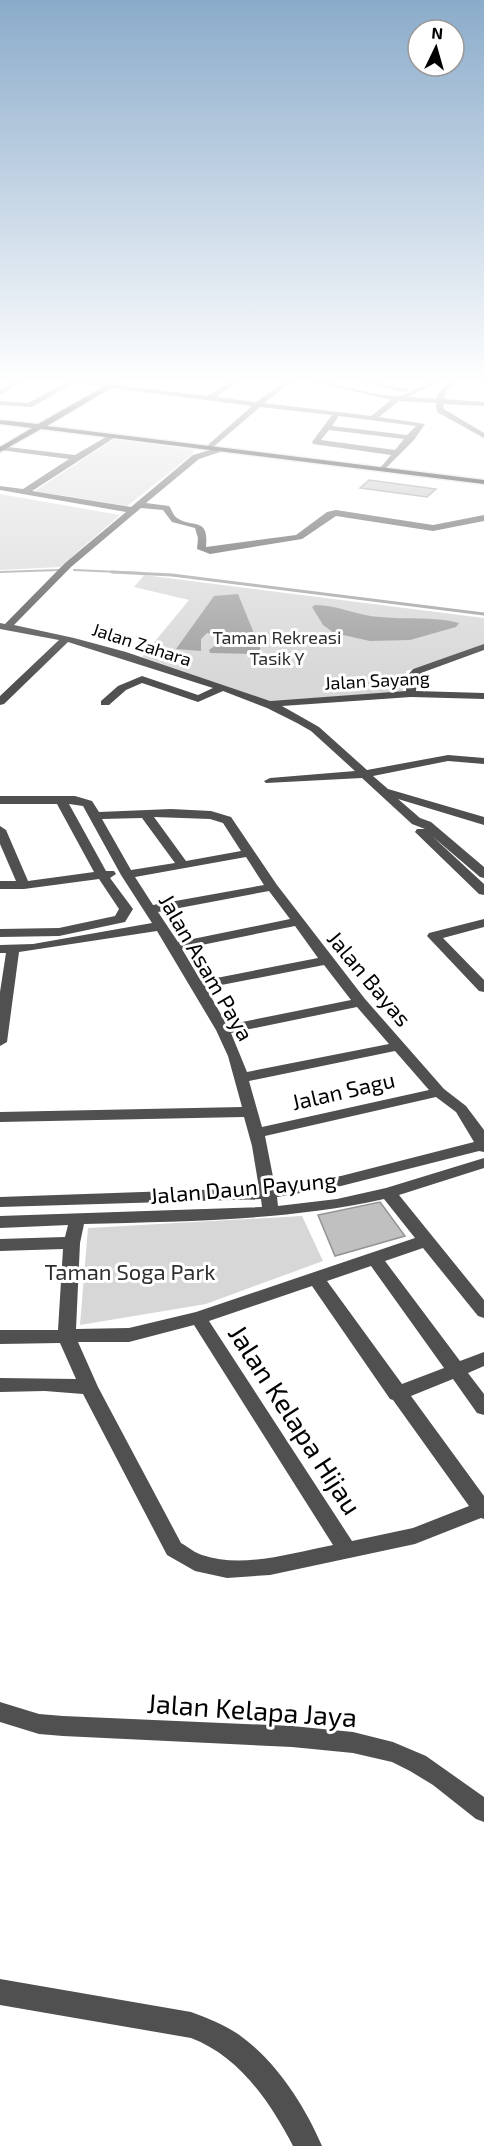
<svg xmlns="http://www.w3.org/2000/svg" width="484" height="2146" font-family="'Exo 2',sans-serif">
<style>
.green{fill:#d7d7d7}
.water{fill:#9e9e9e}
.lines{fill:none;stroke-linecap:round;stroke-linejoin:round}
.stream-far1{stroke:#9e9e9e;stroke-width:2}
.stream{stroke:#9e9e9e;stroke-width:3}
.building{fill:#c0c0c0;stroke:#949494;stroke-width:1.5}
.major-casing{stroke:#dbdbdb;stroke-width:3}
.minor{fill:#505050;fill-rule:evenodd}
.major{fill:#000;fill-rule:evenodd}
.labels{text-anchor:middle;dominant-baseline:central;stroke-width:6;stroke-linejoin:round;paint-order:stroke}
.far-park-label{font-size:18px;fill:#2e2e2e;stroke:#fff}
.far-street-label{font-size:18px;fill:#000;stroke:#fff}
.street-label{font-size:22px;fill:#000;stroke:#fff}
.park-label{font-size:22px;fill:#2e2e2e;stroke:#fff}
.near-street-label{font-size:27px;fill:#000;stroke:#fff}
</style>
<rect width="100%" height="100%" fill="#fff"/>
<g class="green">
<polygon points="114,439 193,450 193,454 127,506 35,491"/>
<polygon points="0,494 120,515 60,567 0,570"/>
<polygon points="144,575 484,618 484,645 406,671 403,692 269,701 142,657 189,600 134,587"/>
<polygon points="302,1216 323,1261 206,1304 80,1325 88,1228"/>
</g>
<g class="water">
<polygon points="238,594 260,648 260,654 210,653 209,650 221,641 215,634 207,633 201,639 201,651 176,649 214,596"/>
<path d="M315,605C338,605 358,616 380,617C406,620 433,616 459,623L456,627L410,640L370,641L334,633L323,625L312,607Z"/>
</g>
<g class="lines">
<g class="stream-far1">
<polyline points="74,570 141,573"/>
<polyline points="0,572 59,570"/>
</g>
<polyline class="stream" points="112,572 172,575 484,614"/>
</g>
<g class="building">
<polygon points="369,480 436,489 427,497 360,488"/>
<polygon points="380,1202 405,1236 335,1256 318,1215"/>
</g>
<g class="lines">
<defs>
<polygon id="major" points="112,382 121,382 47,426 484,480 484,484 41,429 0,452 0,447 32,428 0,424 0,420 38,424"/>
</defs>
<use href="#major" class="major-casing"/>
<g class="minor">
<polygon points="14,382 23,382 0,395 0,390"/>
<path d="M66,382H93L207,396L229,382H238L216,397L256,402L283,382H292L264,403L371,416L391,400L314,382C342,382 367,395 394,396C409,397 423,382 439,382L407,397L436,399C441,388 445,382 458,382L447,390L444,399L484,402V406L443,404L444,409L484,433V438L437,412L436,403L399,401L379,417L425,424L414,440L384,470L380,468L391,455L313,444L312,442L332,415L260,407L212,448L208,446L209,444L252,406L74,383L32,407L0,405V401L28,403ZM339,416L416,426L407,435L332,426ZM329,430L404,439L395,450L321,440Z"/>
<polygon points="360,382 375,382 409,390 405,392"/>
<path d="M111,434L115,436L114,438L32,491L131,507L193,455L217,448H220V452L199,459L146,503L169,506C172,510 173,515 177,518C194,529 209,516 206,547L296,535L327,512L336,510L433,525L484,515V521L433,531L336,516L302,539L210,554L197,549L198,538L195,528L172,522L163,510L141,508L71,567L14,625L74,638L126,652L270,701L406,691L407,676L413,669L484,644V650L421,673L417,677L416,691L484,693V699L411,697L282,706L319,727L367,770L448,755L484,758V764L448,761L373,776L388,789L484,817V825L398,799L420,818L431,822L484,867V878L480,877L432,836L484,884V895L479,894L415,832L417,829H425L412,824L362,778L266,783L264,781L270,778L355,771L311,731L297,723L267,708L223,691L198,702L142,683L126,690L109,705H101V701L118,686L142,676L198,695L213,688L68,642L4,704L0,705V696L59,640L0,629V623L5,624L65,563L126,512L0,490V486L23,489L69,459L0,450V446L75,455Z"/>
<path d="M0,796H75L92,801L99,812L171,809L211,811L231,817L277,885L365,999L444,1089L466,1106L484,1130V1152L479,1151L341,1186L277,1197L278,1206L337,1199L386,1188L484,1158V1168L399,1195L484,1300V1318L478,1316L423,1248L385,1261L460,1361L484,1352V1366L468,1373L484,1394V1415L477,1413L453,1379L411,1396L484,1496V1519L481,1518L415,1544L270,1575L227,1578L195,1571L167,1555L83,1394L45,1391L0,1392V1378L76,1379L60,1343L0,1344V1330H58L63,1249L0,1251V1239L65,1237L68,1225L0,1228V1216L262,1207L261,1199L0,1207V1197L259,1188L252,1146L244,1117L0,1122V1112L242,1107L228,1056L216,1030L157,931L19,952L7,1042L0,1046V992L6,953H0V945L33,944L152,923L121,875L83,806L69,804L106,871H114L116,874L110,878L133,909L125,922L59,936L0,937V929L59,928L115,916L119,909L99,879L24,889H0V881H16L0,844V826L6,830L28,881L94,872L57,804H0ZM154,817L210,819L223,823L241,851L186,861ZM142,818L175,863L131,870L102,819ZM246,857L264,885L153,905L135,877ZM269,891L290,919L178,942L158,912ZM295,926L318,958L201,981L182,949ZM324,965L351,1000L227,1025L206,988ZM357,1007L389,1044L247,1072L231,1033ZM395,1051L429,1090L262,1127L249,1081ZM436,1097L456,1112L474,1142L341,1176L275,1187L265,1136ZM384,1199L415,1238L196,1312L129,1328L76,1329L80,1243L84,1224C185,1221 285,1221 384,1199ZM371,1266L444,1368L402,1384L327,1281ZM312,1286L390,1399L393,1400L469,1506L413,1528L352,1541L209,1321ZM194,1325L333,1545C291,1553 243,1569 202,1555C195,1553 188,1547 181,1543L98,1387L78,1342H129Z"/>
<polygon points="484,919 484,927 443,938 484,980 484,992 479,991 427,936 429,933"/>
<polygon points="0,1702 39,1714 63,1716 292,1726 353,1732 393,1742 426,1756 484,1797 484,1822 476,1819 433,1785 410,1771 392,1762 353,1753 292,1747 63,1736 39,1734 0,1722"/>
<path d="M0,1979L191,2012C207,2018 223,2024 238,2034C275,2060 304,2104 322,2146H293C270,2102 239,2056 191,2038L0,2005Z"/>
</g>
<use href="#major" class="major"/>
</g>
<linearGradient id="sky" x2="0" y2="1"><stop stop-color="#8aabca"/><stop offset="0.56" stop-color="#fff"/><stop offset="1" stop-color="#fff" stop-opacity="0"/></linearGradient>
<rect width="484" height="682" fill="url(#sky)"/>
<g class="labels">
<g class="far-park-label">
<text x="277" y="637">Taman Rekreasi<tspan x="277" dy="21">Tasik Y</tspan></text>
</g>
<g class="far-street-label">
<text transform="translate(142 644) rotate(18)">Jalan Zahara</text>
<text transform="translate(377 680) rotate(-3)">Jalan Sayang</text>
</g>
<g class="street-label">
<text transform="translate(207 967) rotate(60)">Jalan Asam Paya</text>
<text transform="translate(370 978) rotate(50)">Jalan Bayas</text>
<text transform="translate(343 1090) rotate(-13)">Jalan Sagu</text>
<text transform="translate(243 1187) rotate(-5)">Jalan Daun Payung</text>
</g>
<g class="park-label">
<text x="130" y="1271">Taman Soga Park</text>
</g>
<g class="near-street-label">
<text transform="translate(296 1419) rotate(57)">Jalan Kelapa Hijau</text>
<text transform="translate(252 1709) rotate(4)">Jalan Kelapa Jaya</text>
</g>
</g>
<g transform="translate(436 48) rotate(5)"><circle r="28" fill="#ffffff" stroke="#999999" stroke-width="1.5"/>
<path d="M0-4.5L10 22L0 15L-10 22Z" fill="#000000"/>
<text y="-9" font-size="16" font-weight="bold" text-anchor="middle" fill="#000000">N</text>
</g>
</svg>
